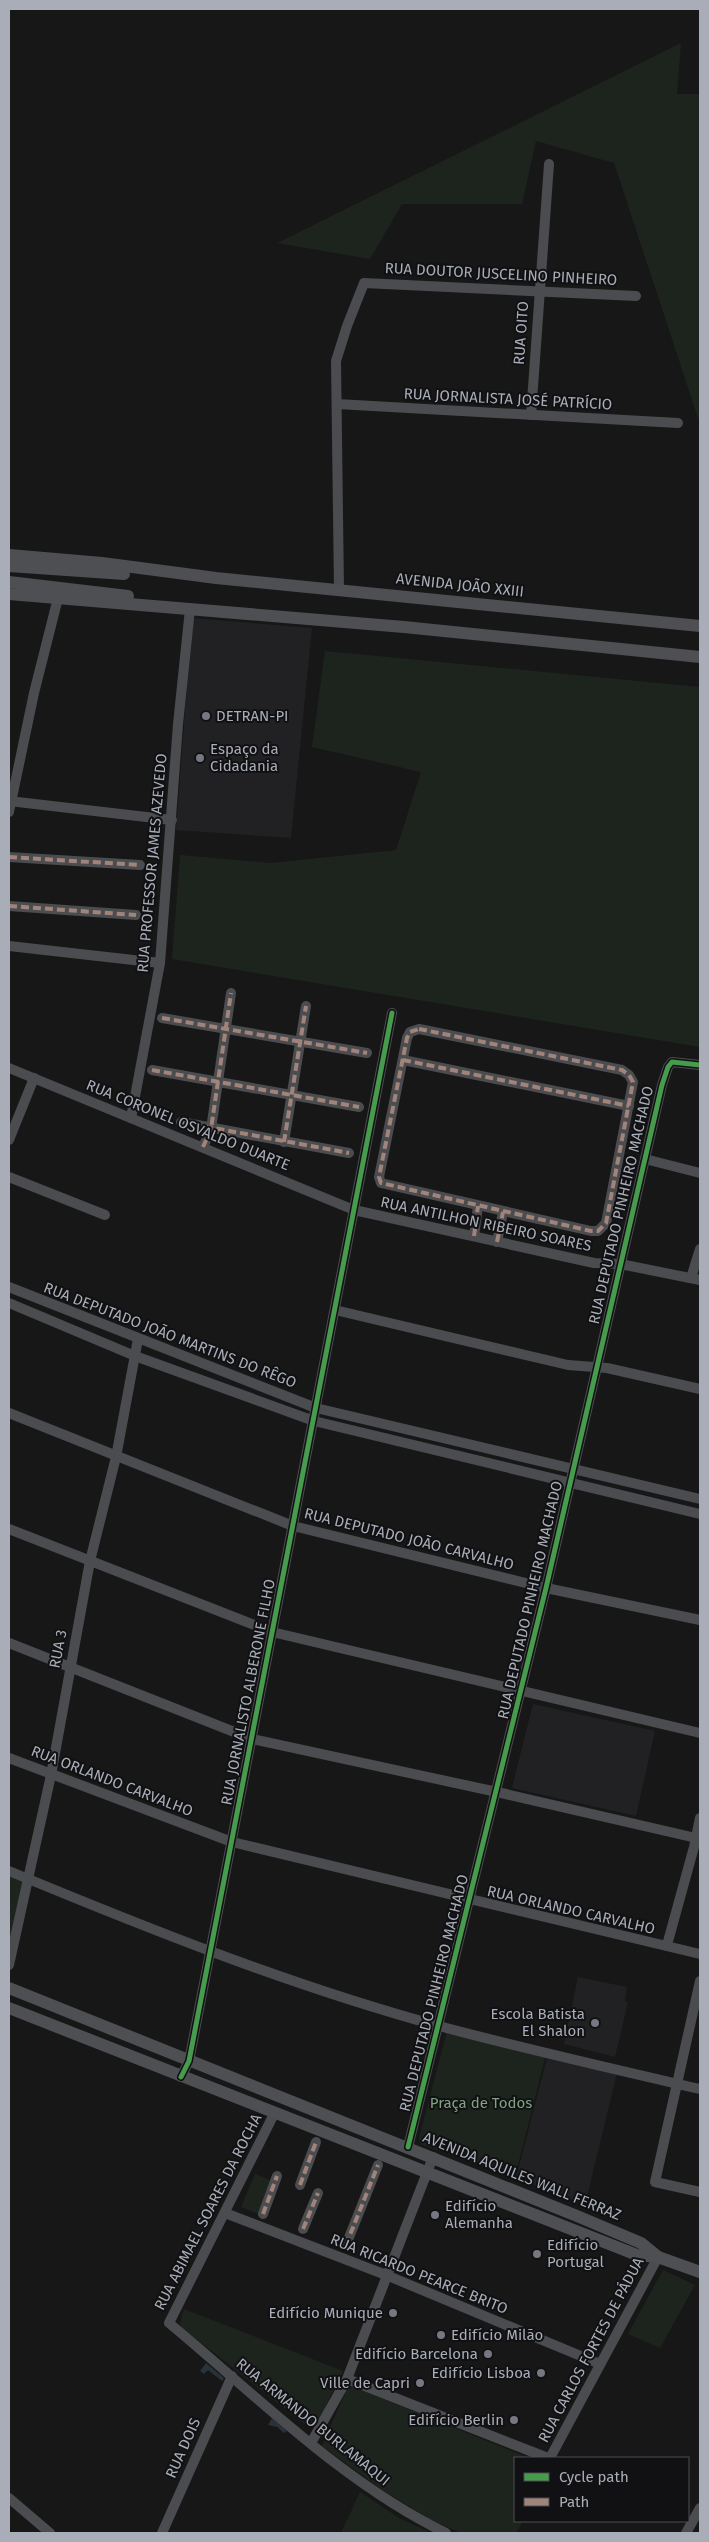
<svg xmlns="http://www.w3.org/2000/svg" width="709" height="2542" font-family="'Fira Sans',sans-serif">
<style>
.built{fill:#212123}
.green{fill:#1d241e}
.water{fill:#2a3239}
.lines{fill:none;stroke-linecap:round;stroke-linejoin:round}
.minor{stroke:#4b4c50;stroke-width:10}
.major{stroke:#4d4f52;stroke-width:12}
.quiet{stroke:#a18479;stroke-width:4;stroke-dasharray:8 4;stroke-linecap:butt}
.cycleway-casing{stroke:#111113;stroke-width:8}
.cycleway{stroke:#469c4c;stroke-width:5}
.poi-dot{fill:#757880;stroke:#111113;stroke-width:2}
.labels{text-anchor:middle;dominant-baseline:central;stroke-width:4;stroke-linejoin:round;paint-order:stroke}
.street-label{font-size:15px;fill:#a8adb8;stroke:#111113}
.poi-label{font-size:15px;fill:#a8adb8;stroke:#111113;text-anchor:end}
.park-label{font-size:15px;fill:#7fa381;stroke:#111113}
</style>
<rect width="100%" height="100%" fill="#171717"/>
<g class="built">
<polygon points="192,618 312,628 291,838 176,830"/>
<polygon points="533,1704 655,1731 636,1816 512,1788"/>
<polygon points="578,1977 627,1987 625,2001 628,2002 615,2057 564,2044"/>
<polygon points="547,2058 617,2073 585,2205 516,2178"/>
</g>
<g class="green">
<polygon points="681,43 677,94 700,94 700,424 614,163 536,141 522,204 402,204 370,259 277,243"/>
<polygon points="325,651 700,687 700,1047 172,959 180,855 271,863 396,850 421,772 312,747"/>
<polygon points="9,1874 24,1880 9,1952"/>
<polygon points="447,2031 546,2054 515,2177 420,2144 419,2138"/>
<polygon points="255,2174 272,2181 258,2214 241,2207"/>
<polygon points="663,2270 695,2285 660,2348 628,2334"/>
<polygon points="184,2309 343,2371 315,2427 307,2426 182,2328 180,2323"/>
<polygon points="351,2386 529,2458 515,2458 515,2521 523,2521 516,2533 461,2533 431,2520 381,2489 322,2446 346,2391"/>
<polygon points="360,2492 399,2518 432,2533 341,2533"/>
</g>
<g class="water">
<polygon points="206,2363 224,2378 222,2381 208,2370 204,2374 200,2371"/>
<polygon points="272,2418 287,2431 284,2433 277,2427 268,2425"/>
</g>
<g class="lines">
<g class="minor">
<polyline points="337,404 678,423"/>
<polyline points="531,415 549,164"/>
<polyline points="339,590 336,361 347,326 364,283 636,296"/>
<polyline points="9,801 172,820"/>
<polyline points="9,812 34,693 58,598"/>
<polyline points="9,857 140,865"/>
<polyline points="9,906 136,915"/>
<polyline points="9,946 160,963"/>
<polyline points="162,1018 367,1053"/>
<polygon points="419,1029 622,1070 629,1075 633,1082 606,1223 598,1231 591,1231 381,1183 379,1177 407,1038 410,1032"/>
<polyline points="403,1060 629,1106"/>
<polyline points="9,1068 354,1210 594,1263 620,1264 700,1280"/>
<polyline points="152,1070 359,1107"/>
<polyline points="131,1118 160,963 178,724 190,609"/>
<polyline points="181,1122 349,1153"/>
<polyline points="9,1140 34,1078"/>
<polyline points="284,1142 306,1006"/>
<polyline points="203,1147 211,1129 231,993"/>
<polyline points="645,1159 700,1173"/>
<polyline points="9,1177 105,1215"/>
<polyline points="474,1236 478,1206"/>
<polyline points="497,1242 503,1212"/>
<polyline points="691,1278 700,1249"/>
<polyline points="9,1287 316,1408 700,1499"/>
<polyline points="9,1303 135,1356 314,1421 700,1514"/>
<polyline points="335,1310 568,1365 607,1368 700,1389"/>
<polyline points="9,1413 293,1526 546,1588 700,1620"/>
<polyline points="9,1529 272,1632 700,1733"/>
<polyline points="9,1643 252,1739 497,1792 696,1838"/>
<polyline points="9,1758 232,1842 700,1954"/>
<path d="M9,1871C149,1929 292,1986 439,2026C525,2049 613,2069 700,2089"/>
<polyline points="667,1945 694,1847 700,1818"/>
<polyline points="9,1965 51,1775 90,1561 116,1457 138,1339"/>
<polyline points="700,1981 655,2182 700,2192"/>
<polyline points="181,2077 189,2061 392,1013"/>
<path d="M274,2114L169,2323C257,2396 343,2483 446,2533"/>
<polyline points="408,2147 546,1588 662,1085 668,1067 672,1062 700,1065"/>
<polyline points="300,2185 316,2142"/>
<polyline points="225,2213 386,2275 600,2364"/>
<polyline points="263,2214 277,2176"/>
<polyline points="303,2229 318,2193"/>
<polyline points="346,2245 378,2165"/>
<polyline points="347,2379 548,2458"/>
<polyline points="311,2443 347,2379 433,2157"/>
<polyline points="550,2458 658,2257"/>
<polyline points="9,2498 50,2533"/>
<polyline points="162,2533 232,2376"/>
<polyline points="686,2533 700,2508"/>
</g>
<g class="major">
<polyline points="9,555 102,563 216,578 700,626"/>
<polyline points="9,566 124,574"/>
<polyline points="9,582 128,596"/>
<polyline points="9,594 404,627 700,657"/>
<polyline points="9,1988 577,2216 641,2243 658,2257"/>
<polyline points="9,2008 637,2255 658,2257 700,2272"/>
</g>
<g class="quiet">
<polyline points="9,857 140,865"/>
<polyline points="9,906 136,915"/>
<polyline points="162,1018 367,1053"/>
<polygon points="419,1029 622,1070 629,1075 633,1082 606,1223 598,1231 591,1231 381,1183 379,1177 407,1038 410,1032"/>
<polyline points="403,1060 629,1106"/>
<polyline points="152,1070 359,1107"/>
<polyline points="181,1122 349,1153"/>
<polyline points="284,1142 306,1006"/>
<polyline points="203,1147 211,1129 231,993"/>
<polyline points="474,1236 478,1206"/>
<polyline points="497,1242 503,1212"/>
<polyline points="300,2185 316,2142"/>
<polyline points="263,2214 277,2176"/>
<polyline points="303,2229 318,2193"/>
<polyline points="346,2245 378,2165"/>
</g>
<defs>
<g id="cycleway">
<polyline points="181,2077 189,2061 392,1013"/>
<polyline points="408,2147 546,1588 662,1085 668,1067 672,1062 700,1065"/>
</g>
</defs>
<use href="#cycleway" class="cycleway-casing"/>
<use href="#cycleway" class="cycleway"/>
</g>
<g class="poi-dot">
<circle cx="206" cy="716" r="5"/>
<circle cx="200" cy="758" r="5"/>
<circle cx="595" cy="2023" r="5"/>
<circle cx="435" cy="2215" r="5"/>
<circle cx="537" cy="2254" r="5"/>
<circle cx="393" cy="2313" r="5"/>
<circle cx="441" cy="2335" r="5"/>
<circle cx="488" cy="2354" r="5"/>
<circle cx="541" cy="2373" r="5"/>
<circle cx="420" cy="2383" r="5"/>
<circle cx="514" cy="2420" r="5"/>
</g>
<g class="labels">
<g class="street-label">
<text transform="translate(501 274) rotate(3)">RUA DOUTOR JUSCELINO PINHEIRO</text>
<text transform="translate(521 333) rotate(-86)">RUA OITO</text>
<text transform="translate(508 399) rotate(3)">RUA JORNALISTA JOSÉ PATRÍCIO</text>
<text transform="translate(460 585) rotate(6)">AVENIDA JOÃO XXIII</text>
<text transform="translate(152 863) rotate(-85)">RUA PROFESSOR JAMES AZEVEDO</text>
<text transform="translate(188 1125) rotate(22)">RUA CORONEL OSVALDO DUARTE</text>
<text transform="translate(621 1205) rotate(-77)">RUA DEPUTADO PINHEIRO MACHADO</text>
<text transform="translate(486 1224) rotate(12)">RUA ANTILHON RIBEIRO SOARES</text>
<text transform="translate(170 1335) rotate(21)">RUA DEPUTADO JOÃO MARTINS DO RÊGO</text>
<text transform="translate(409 1539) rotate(14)">RUA DEPUTADO JOÃO CARVALHO</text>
<text transform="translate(530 1600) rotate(-77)">RUA DEPUTADO PINHEIRO MACHADO</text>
<text transform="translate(58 1649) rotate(-79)">RUA 3</text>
<text transform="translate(248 1692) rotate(-79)">RUA JORNALISTO ALBERONE FILHO</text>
<text transform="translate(112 1781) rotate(21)">RUA ORLANDO CARVALHO</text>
<text transform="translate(571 1910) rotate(13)">RUA ORLANDO CARVALHO</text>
<text transform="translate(434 1993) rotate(-76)">RUA DEPUTADO PINHEIRO MACHADO</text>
<text transform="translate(522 2176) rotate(22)">AVENIDA AQUILES WALL FERRAZ</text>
<text transform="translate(208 2212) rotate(-63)">RUA ABIMAEL SOARES DA ROCHA</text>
<text transform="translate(419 2274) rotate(22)">RUA RICARDO PEARCE BRITO</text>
<text transform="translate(591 2350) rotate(-62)">RUA CARLOS FORTES DE PÁDUA</text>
<text transform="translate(313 2422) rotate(39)">RUA ARMANDO BURLAMAQUI</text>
<text transform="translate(183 2448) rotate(-66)">RUA DOIS</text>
</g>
<g class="poi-label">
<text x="216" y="716" text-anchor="start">DETRAN-PI</text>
<text x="210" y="749" text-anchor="start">Espaço da<tspan x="210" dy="17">Cidadania</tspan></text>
<text x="585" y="2014">Escola Batista<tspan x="585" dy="17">El Shalon</tspan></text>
<text x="445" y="2206" text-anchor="start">Edifício<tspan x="445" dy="17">Alemanha</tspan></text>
<text x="547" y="2245" text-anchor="start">Edifício<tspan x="547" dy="17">Portugal</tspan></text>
<text x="383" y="2313">Edifício Munique</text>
<text x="451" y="2335" text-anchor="start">Edifício Milão</text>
<text x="478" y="2354">Edifício Barcelona</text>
<text x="531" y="2373">Edifício Lisboa</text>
<text x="410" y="2383">Ville de Capri</text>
<text x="504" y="2420">Edifício Berlin</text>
</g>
<g class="park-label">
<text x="481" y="2103">Praça de Todos</text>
</g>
</g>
<rect width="709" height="2542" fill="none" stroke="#a8adb8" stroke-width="20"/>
<rect x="514" y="2457" width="175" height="65" fill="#111113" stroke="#4d4f55"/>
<rect x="524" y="2473" width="25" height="8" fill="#469c4c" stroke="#4d4f55"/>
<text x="559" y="2482" font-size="15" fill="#a8adb8">Cycle path</text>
<rect x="524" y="2498" width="25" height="8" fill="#a18479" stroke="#4d4f55"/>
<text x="559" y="2507" font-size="15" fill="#a8adb8">Path</text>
</svg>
